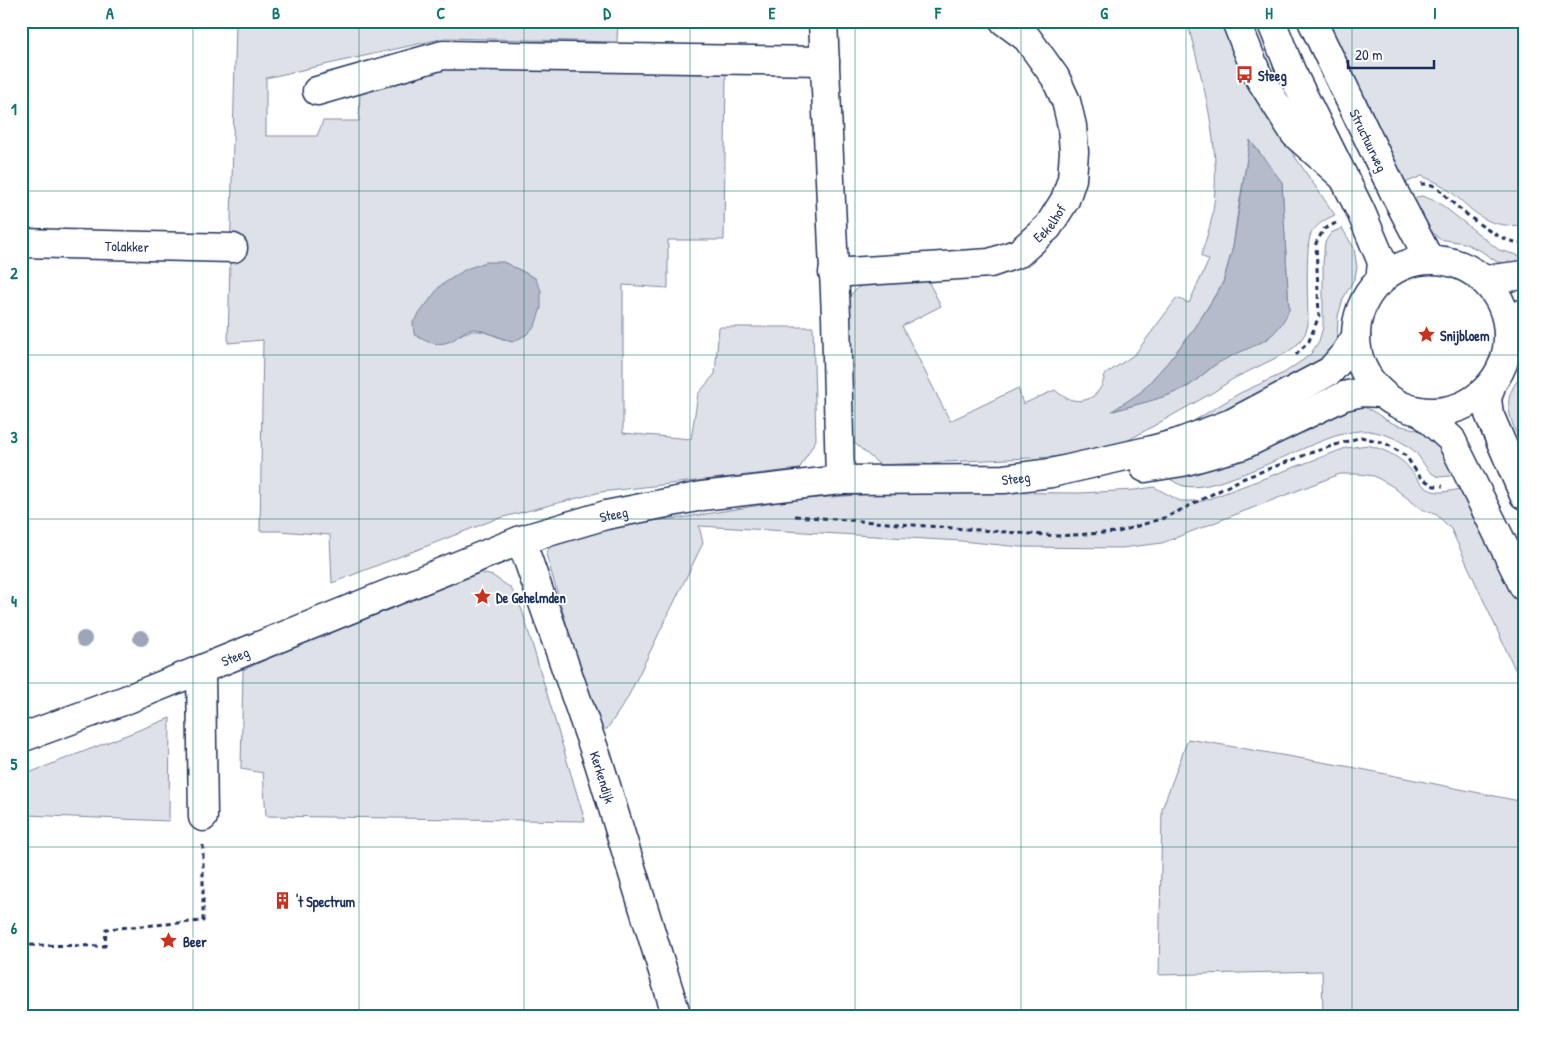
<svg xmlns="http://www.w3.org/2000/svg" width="1545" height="1038" font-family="'Patrick Hand',sans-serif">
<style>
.green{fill:#dee1e7;stroke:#7c88a2;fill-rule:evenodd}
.water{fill:#b5bbca;stroke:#77839f}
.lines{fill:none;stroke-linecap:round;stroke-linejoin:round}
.minor-casing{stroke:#1b2f5e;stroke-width:31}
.major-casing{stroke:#1b2f5e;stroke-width:31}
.path{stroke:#1b2f5e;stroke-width:3;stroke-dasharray:5 4;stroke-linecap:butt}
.minor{stroke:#fff;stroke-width:28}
.major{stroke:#fff;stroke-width:28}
.tree{fill:#9da5b9}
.grid{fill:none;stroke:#0f766e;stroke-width:1;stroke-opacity:0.55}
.labels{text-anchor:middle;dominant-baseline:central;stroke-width:4;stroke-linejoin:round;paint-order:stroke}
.poi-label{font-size:14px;font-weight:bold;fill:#1b2f5e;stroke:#fff;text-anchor:start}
.street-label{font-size:14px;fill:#1b2f5e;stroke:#fff}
.neatline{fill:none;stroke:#0f766e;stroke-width:2}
.grid-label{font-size:16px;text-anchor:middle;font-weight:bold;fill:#0f766e}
</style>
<rect width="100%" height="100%" fill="#fff"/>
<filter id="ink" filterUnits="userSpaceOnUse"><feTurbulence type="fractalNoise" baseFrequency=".02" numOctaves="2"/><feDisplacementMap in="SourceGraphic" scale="10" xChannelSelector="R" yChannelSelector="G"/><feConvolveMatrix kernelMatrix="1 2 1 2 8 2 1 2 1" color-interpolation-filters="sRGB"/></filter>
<g filter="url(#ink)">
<g class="green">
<path d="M236,21H618L617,42L445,38L266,78V136H317L323,121H359L360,91L442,67L726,72L724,240H668V288L623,285V433L691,439L698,394L715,374L719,327H813L816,440L799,469L601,492L496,519L332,583L330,535L280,531H260L263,340L228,343ZM503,262L535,278L512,342C486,334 476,322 451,341Z"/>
<path d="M1187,21H1223L1246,82L1256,100L1335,215C1324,220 1317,224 1311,234C1305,245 1308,308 1308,325L1305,334L1298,344L1288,352L1233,379L1212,393L1118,446L1052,457L880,465L852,441L847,301C851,293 858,286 867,283C879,279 913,280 927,279L941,306L902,326L950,421L1018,388L1023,404L1055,390C1073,407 1097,404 1104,379L1103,376L1135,354L1177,298L1189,303L1209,260L1201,256C1205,241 1211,226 1213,211C1222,146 1203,83 1187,21ZM1250,141L1282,183L1289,309L1268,339L1220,361L1189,386L1169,395L1114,411L1141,392L1168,362L1195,328L1223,282L1233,247L1237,217Z"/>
<path d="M1323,21H1524V225C1480,229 1474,208 1443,186C1437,182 1429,179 1422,176L1400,185Z"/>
<polygon points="1422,196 1438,202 1499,250 1524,257 1524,263 1510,264 1497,262 1481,251 1464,243 1439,239 1420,219 1406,199"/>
<polygon points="1342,228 1354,248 1357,267 1355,277 1343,299 1338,316 1337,342 1310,375 1172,434 1240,393 1284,373 1310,355 1319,341 1323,327 1323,263 1325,242 1331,233"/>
<path d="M1524,369V433L1518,437C1512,424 1506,408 1510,394C1513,385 1521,377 1524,369Z"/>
<path d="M1359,406C1371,408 1379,416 1390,422C1400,427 1411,427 1420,431C1440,439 1449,458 1460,474C1453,475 1444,478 1437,476C1428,473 1423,462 1417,454C1406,442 1386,433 1369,431C1362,430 1350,432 1343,434C1305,443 1218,494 1184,486C1178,485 1172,480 1167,477L1324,413Z"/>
<path d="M1368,445C1381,449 1392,453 1402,461C1415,471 1420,492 1440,492C1449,492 1458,489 1467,488L1524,608V689L1451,529L1437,515L1421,509L1392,486L1374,476L1360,474H1340L1162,543L1122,548L1020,547L961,541L699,526L703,543L627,699L607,729H600L586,691L546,554L553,542L598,526L681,518L791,500L858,495L916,492L1080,493L1135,490L1154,487L1180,501H1203L1346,448Z"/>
<polygon points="478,572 493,576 511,588 522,610 585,821 266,816 263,773 241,769 243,670 386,605"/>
<polygon points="170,718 169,821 26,815 26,774"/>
<polygon points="1188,739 1351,767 1524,802 1524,1017 1323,1017 1322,971 1159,975 1162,809"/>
</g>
<g class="water">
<path d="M1250,140L1282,182L1289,310C1274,345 1252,344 1222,361C1209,367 1200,379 1188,386C1165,399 1137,404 1112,411L1141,392L1168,362L1195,328L1223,283L1233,247Z"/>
<path d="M486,262H503L520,270L535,278L541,290V308L535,326L526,335L512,342C504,339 483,330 475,329C464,329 459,337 451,341C437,347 425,342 414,334L413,322L440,286L466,269Z"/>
</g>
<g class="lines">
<defs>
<g id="minor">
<polyline points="823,21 836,316 840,480"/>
<polyline points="1236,21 1257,74 1295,134 1342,176"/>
<polyline points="317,91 443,55 825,61"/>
<path id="s1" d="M21,243L233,248"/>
<path id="s2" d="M833,273L990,263L1019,253L1048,227L1065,200L1072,179L1074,152L1072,126L1066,101L1055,77L1027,38L1004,21"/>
<polyline points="1485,280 1524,275"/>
<polyline points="1509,328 1524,313"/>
<polyline points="1145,468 1182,462 1243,445 1344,396 1362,392 1380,393"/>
<path id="s3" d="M521,540L599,763L677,1017"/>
<polyline points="201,670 203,817"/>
<path id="s4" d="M21,738L123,701L521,540L606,515L702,496L840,480L1004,479L1051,473L1152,450L1178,443L1232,423L1330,371L1344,355L1356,337"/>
</g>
<g id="major">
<polyline points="1271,21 1291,71 1361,212 1382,262 1380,282"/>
<path id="s5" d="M1312,21L1395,194L1429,259"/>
<circle cx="1432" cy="336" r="76"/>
<polyline points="1491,386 1487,399 1489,414 1524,495"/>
<polyline points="1421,412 1451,439 1524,587"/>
</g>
</defs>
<use href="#minor" class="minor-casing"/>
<use href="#major" class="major-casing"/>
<g class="path">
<path d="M1421,184C1426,184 1432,184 1436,187C1443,191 1447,199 1453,203C1471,218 1499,243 1524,243"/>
<polyline points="1296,355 1309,341 1319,316 1316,243 1324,229 1336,223"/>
<polyline points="795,516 1058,536 1118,532 1167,517 1242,479 1313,452 1361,437 1385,443 1406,456 1420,477 1434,486 1443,486"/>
<polyline points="21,945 105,946 106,929 203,921 203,845"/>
</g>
<use href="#minor" class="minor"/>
<use href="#major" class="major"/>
</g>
<g class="tree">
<circle cx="141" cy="638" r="8"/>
<circle cx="84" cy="639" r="8"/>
</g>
</g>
<path class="grid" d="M193,21V1017M359,21V1017M524,21V1017M690,21V1017M855,21V1017M1021,21V1017M1186,21V1017M1352,21V1017M21,191H1524M21,355H1524M21,519H1524M21,683H1524M21,847H1524"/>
<defs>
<symbol id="bus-bare" viewBox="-9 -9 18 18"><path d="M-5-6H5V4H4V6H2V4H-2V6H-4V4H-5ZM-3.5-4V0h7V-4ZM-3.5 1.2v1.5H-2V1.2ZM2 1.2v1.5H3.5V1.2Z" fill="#c8321e" stroke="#fff" stroke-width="2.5" paint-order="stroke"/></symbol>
<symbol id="sight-bare" viewBox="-9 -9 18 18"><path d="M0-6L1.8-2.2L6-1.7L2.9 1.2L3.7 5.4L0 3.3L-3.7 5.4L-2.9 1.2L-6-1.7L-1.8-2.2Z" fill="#c8321e" stroke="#fff" stroke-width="2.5" paint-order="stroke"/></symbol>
<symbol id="building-bare" viewBox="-9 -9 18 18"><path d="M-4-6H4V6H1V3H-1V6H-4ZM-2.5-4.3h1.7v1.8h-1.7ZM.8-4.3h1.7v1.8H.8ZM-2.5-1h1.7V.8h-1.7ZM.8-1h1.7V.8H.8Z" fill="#c8321e" stroke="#fff" stroke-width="2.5" paint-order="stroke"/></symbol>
</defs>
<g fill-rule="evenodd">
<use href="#bus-bare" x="1232" y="62" width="25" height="25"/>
<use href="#sight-bare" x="1414" y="322" width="25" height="25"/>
<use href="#sight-bare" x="470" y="584" width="25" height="25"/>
<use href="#building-bare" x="270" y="888" width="25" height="25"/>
<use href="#sight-bare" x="156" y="928" width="25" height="25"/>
</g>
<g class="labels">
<g class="poi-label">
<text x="1258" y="75">Steeg</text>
<text x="1440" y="335">Snijbloem</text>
<text x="496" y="597">De Gehelmden</text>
<text x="296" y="901">'t Spectrum</text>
<text x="183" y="941">Beer</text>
</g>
<g class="street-label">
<text stroke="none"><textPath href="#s5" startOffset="132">Structuurweg</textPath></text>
<text stroke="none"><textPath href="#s2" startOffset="231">Eekelhof</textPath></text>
<text stroke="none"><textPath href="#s1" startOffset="106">Tolakker</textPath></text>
<text stroke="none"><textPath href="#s4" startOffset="1039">Steeg</textPath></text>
<text stroke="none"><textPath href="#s4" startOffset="634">Steeg</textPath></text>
<text stroke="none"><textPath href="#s4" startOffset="229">Steeg</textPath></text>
<text stroke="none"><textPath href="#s3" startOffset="251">Kerkendijk</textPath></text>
</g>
</g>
<rect width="1545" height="1038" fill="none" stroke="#fff" stroke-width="55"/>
<path d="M1348 60v8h86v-8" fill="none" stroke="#1b2f5e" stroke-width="2.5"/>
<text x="1355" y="60" font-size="15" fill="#1b2f5e" stroke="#ffffff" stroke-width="4" paint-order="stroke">20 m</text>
<rect x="28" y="28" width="1490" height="982" class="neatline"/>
<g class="grid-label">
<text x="110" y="19">A</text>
<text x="276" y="19">B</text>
<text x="441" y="19">C</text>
<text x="607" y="19">D</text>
<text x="772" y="19">E</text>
<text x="938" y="19">F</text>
<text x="1104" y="19">G</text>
<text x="1269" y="19">H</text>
<text x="1435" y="19">I</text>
<text x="14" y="115">1</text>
<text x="14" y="279">2</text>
<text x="14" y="443">3</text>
<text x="14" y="607">4</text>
<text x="14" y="770">5</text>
<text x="14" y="934">6</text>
</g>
</svg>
